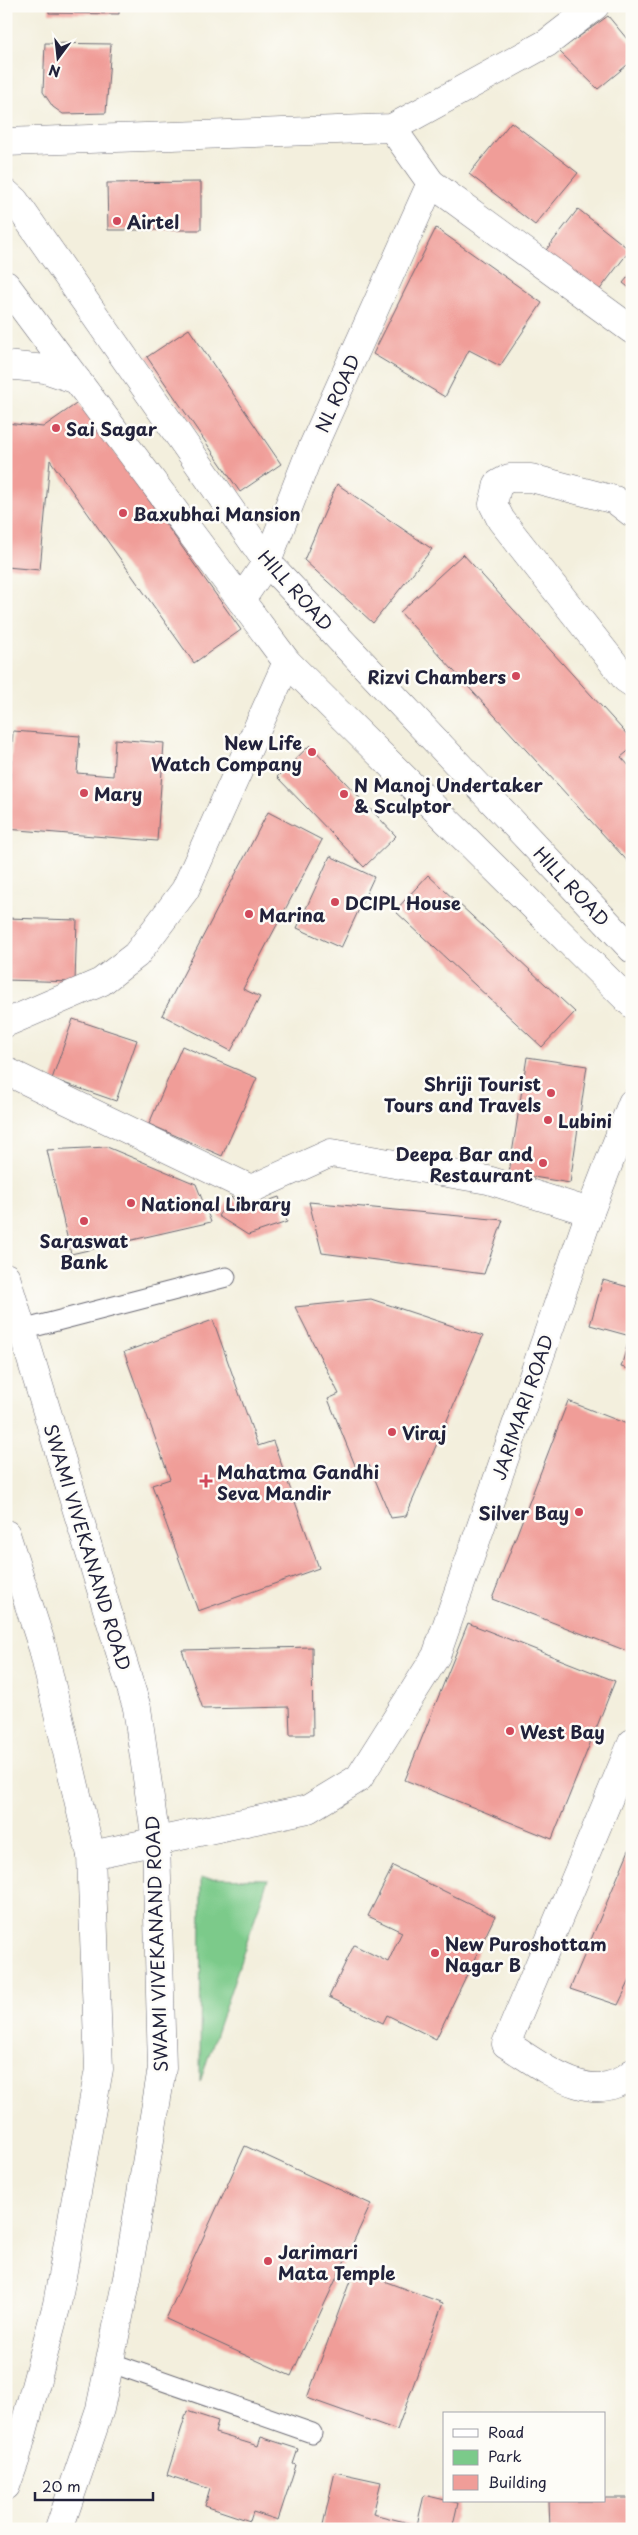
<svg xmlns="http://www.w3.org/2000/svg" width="638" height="2535" font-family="'Playpen Sans',sans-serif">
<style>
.green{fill:#7bca8a;stroke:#4e7662}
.building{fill:#f09d98}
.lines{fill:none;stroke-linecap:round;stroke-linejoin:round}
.service-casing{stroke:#6b6a74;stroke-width:21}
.minor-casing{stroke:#6b6a74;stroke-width:29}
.tertiary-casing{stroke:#6b6a74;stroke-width:29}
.secondary-casing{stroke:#6b6a74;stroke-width:29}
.primary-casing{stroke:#6b6a74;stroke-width:29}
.service{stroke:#fff;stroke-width:19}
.minor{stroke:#fff;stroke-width:28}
.tertiary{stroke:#fff;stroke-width:28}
.secondary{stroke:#fff;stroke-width:28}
.primary{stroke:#fff;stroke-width:28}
.poi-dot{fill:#d1495b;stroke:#fdfcf7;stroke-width:2}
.labels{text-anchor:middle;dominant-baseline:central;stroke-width:5;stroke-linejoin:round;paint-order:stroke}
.poi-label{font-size:18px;font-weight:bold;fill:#22223b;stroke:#fdfcf7;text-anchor:start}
.street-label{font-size:18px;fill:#22223b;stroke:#fdfcf7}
</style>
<rect width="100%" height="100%" fill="#fdfcf7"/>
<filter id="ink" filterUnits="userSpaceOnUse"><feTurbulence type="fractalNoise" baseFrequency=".02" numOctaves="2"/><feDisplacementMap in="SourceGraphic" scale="10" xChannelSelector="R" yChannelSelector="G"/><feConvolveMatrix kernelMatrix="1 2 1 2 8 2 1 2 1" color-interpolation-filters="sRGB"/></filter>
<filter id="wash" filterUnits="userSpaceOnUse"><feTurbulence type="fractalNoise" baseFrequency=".0096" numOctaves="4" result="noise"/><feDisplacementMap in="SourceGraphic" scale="20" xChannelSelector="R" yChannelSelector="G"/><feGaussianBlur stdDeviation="1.12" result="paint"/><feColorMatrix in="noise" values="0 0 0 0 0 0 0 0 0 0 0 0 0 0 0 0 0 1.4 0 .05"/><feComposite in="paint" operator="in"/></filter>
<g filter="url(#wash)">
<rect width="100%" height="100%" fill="#f3efdd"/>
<polygon class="green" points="201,1878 268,1879 200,2082"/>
<g id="blocks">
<g class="building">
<polygon points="49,6 119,6 119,14 49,13"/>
<polygon points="608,16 632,45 632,61 598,89 559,51"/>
<polygon points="45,43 111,44 106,113 63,114 53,107 43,92"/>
<polygon points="511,122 578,173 535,225 469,174"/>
<polygon points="201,182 201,230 108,230 107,183"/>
<polygon points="578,209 630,250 598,292 543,254"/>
<polygon points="436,228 542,303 500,366 469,350 445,397 373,354"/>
<polygon points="632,272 632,290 623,283"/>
<polygon points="189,329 281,464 240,492 147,357"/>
<polygon points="79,402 241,630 194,663 50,460 40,570 6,567 6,423 43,427"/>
<polygon points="337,484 432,549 373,623 304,560"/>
<polygon points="463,554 632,740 632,748 621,757 632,769 632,866 400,612"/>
<polygon points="13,731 80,736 77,773 113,776 115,739 164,743 157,841 6,829"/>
<polygon points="310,745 396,836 364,867 277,777"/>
<polygon points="268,812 322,840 243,989 260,997 231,1051 162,1015"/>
<polygon points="330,856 374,877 341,948 297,928"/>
<polygon points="428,875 575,1012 542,1047 395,911"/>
<polygon points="6,918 77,920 75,982 6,980"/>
<polygon points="73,1019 137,1040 116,1101 52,1079"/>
<polygon points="182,1046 257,1078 222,1156 149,1124"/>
<polygon points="527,1057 587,1066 570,1183 509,1173"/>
<polygon points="107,1147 196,1184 211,1222 71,1254 47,1150"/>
<polygon points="231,1197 247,1208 279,1197 287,1222 248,1235 218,1216"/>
<polygon points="309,1202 503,1220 484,1274 322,1253"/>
<polygon points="603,1280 632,1288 632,1370 621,1367 630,1336 590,1325"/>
<polygon points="371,1299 483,1336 406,1516 391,1518 369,1465 357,1470 328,1399 339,1394 295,1307"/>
<polygon points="213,1320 258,1446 273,1441 319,1568 198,1611 152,1485 170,1479 124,1352"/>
<polygon points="568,1401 632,1426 632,1653 492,1599"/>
<polygon points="468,1623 615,1681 552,1839 405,1780"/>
<polygon points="312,1647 313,1735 290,1735 289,1707 203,1709 182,1650"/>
<polygon points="632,1843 632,1976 618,2005 570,1989"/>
<polygon points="393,1866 495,1916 436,2039 387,2015 383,2023 329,1997 354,1945 388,1962 402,1932 368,1916"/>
<polygon points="245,2146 371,2204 291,2376 166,2319"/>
<polygon points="354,2270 443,2303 397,2430 307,2398"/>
<polygon points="187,2411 218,2421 215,2433 258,2446 261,2437 298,2449 293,2464 296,2465 278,2520 253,2512 250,2521 205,2506 210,2489 167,2475"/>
<polygon points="335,2472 381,2482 373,2514 417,2525 424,2495 458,2503 452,2529 322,2529"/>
<polygon points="604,2498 632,2498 632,2529 550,2529 549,2501 604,2501"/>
</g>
</g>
</g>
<g filter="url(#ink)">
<use href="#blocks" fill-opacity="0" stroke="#6b6a74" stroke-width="1"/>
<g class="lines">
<defs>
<g id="service">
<polyline points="22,1330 226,1277"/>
<polyline points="109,2362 312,2433"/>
</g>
<g id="minor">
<polyline points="392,128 431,183 632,330"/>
<polyline points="6,142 392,128 547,43 595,6"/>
<polyline points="632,513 615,500 531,478 509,478 498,484 493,504 501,520 626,679 632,683"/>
<polyline points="241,600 267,562 306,462 431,183"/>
<polyline points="6,1023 101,982 136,955 185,890 287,662"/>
<polyline points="6,1071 251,1189 331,1153 488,1180 590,1212"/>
<path d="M632,1743L506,2044C541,2065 593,2110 632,2073"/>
</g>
<polyline id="tertiary" points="91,1855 308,1809 359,1778 436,1656 590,1212 632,1103"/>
<g id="secondary">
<polyline points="6,193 15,201 267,562 632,949"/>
<polyline points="6,285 287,662 632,1004"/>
</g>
<g id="primary">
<polyline points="6,365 45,369 77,380"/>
<polyline points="6,1277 137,1708 156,1841 162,2068 127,2278 100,2409 59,2529"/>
<polyline points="6,1534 43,1649 91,1855 99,2069 57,2304 16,2458 6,2486"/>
</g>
</defs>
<use href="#service" class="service-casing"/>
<use href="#minor" class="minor-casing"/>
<use href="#tertiary" class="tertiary-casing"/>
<use href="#secondary" class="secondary-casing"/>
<use href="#primary" class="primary-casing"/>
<use href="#service" class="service"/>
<use href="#minor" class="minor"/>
<use href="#tertiary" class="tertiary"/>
<use href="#secondary" class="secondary"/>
<use href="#primary" class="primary"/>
</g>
</g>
<g class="poi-dot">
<circle cx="117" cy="221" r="5"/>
<circle cx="56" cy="428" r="5"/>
<circle cx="123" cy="513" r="5"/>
<circle cx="516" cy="676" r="5"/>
<circle cx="312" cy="752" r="5"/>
<circle cx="84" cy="793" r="5"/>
<circle cx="344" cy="794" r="5"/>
<circle cx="335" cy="902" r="5"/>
<circle cx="249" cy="914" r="5"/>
<circle cx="551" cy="1093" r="5"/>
<circle cx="548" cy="1120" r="5"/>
<circle cx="543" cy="1163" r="5"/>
<circle cx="131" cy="1203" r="5"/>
<circle cx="84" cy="1221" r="5"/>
<circle cx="392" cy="1432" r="5"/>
<path d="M203.5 1473.5h5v5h5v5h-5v5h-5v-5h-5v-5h5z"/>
<circle cx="579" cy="1512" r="5"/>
<circle cx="510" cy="1731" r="5"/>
<circle cx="435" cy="1953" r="5"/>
<circle cx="268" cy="2261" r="5"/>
</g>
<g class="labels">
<g class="poi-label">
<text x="127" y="221">Airtel</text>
<text x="66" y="428">Sai Sagar</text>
<text x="133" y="513">Baxubhai Mansion</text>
<text x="506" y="676" text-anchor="end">Rizvi Chambers</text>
<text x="302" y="742" text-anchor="end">New Life<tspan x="302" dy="21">Watch Company</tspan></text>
<text x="354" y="784">N Manoj Undertaker<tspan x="354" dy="21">&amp; Sculptor</tspan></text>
<text x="94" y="793">Mary</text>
<text x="345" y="902">DCIPL House</text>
<text x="259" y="914">Marina</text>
<text x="541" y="1083" text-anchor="end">Shriji Tourist<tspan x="541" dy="21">Tours and Travels</tspan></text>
<text x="558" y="1120">Lubini</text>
<text x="533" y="1153" text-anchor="end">Deepa Bar and<tspan x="533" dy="21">Restaurant</tspan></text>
<text x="141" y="1203">National Library</text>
<text x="84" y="1240" text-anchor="middle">Saraswat<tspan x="84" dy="21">Bank</tspan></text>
<text x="402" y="1432">Viraj</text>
<text x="217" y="1471">Mahatma Gandhi<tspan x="217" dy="21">Seva Mandir</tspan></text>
<text x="569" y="1512" text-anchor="end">Silver Bay</text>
<text x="520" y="1731">West Bay</text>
<text x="445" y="1943">New Puroshottam<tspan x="445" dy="21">Nagar B</tspan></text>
<text x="278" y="2251">Jarimari<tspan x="278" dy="21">Mata Temple</tspan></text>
</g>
<g class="street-label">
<text transform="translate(337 393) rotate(-66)">NL ROAD</text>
<text transform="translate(296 590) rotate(48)">HILL ROAD</text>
<text transform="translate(572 886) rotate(47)">HILL ROAD</text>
<text transform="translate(522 1407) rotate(-71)">JARIMARI ROAD</text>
<text transform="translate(88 1547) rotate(73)">SWAMI VIVEKANAND ROAD</text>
<text transform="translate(156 1944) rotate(-92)">SWAMI VIVEKANAND ROAD</text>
</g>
</g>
<rect width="638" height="2535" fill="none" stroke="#fdfcf7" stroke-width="25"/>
<rect x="443" y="2412" width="162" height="90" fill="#fdfcf7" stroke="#a5a5ac"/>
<rect x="453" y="2429" width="25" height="8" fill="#ffffff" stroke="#a5a5ac"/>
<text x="488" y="2438" font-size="15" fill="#22223b">Road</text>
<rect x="453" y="2450" width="25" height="15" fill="#7bca8a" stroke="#a5a5ac"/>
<text x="488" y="2462" font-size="15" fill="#22223b">Park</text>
<rect x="453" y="2475" width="25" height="15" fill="#f09d98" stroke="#a5a5ac"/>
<text x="488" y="2488" font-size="15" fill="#22223b">Building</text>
<g transform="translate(58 58) rotate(195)" stroke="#fdfcf7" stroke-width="4" paint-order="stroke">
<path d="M0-4L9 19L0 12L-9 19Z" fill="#22223b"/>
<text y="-8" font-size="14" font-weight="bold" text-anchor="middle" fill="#22223b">N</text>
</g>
<path d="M35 2492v8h118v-8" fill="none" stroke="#22223b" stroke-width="2.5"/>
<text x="42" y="2492" font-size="15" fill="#22223b" stroke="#fdfcf7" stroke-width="4" paint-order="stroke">20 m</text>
</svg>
